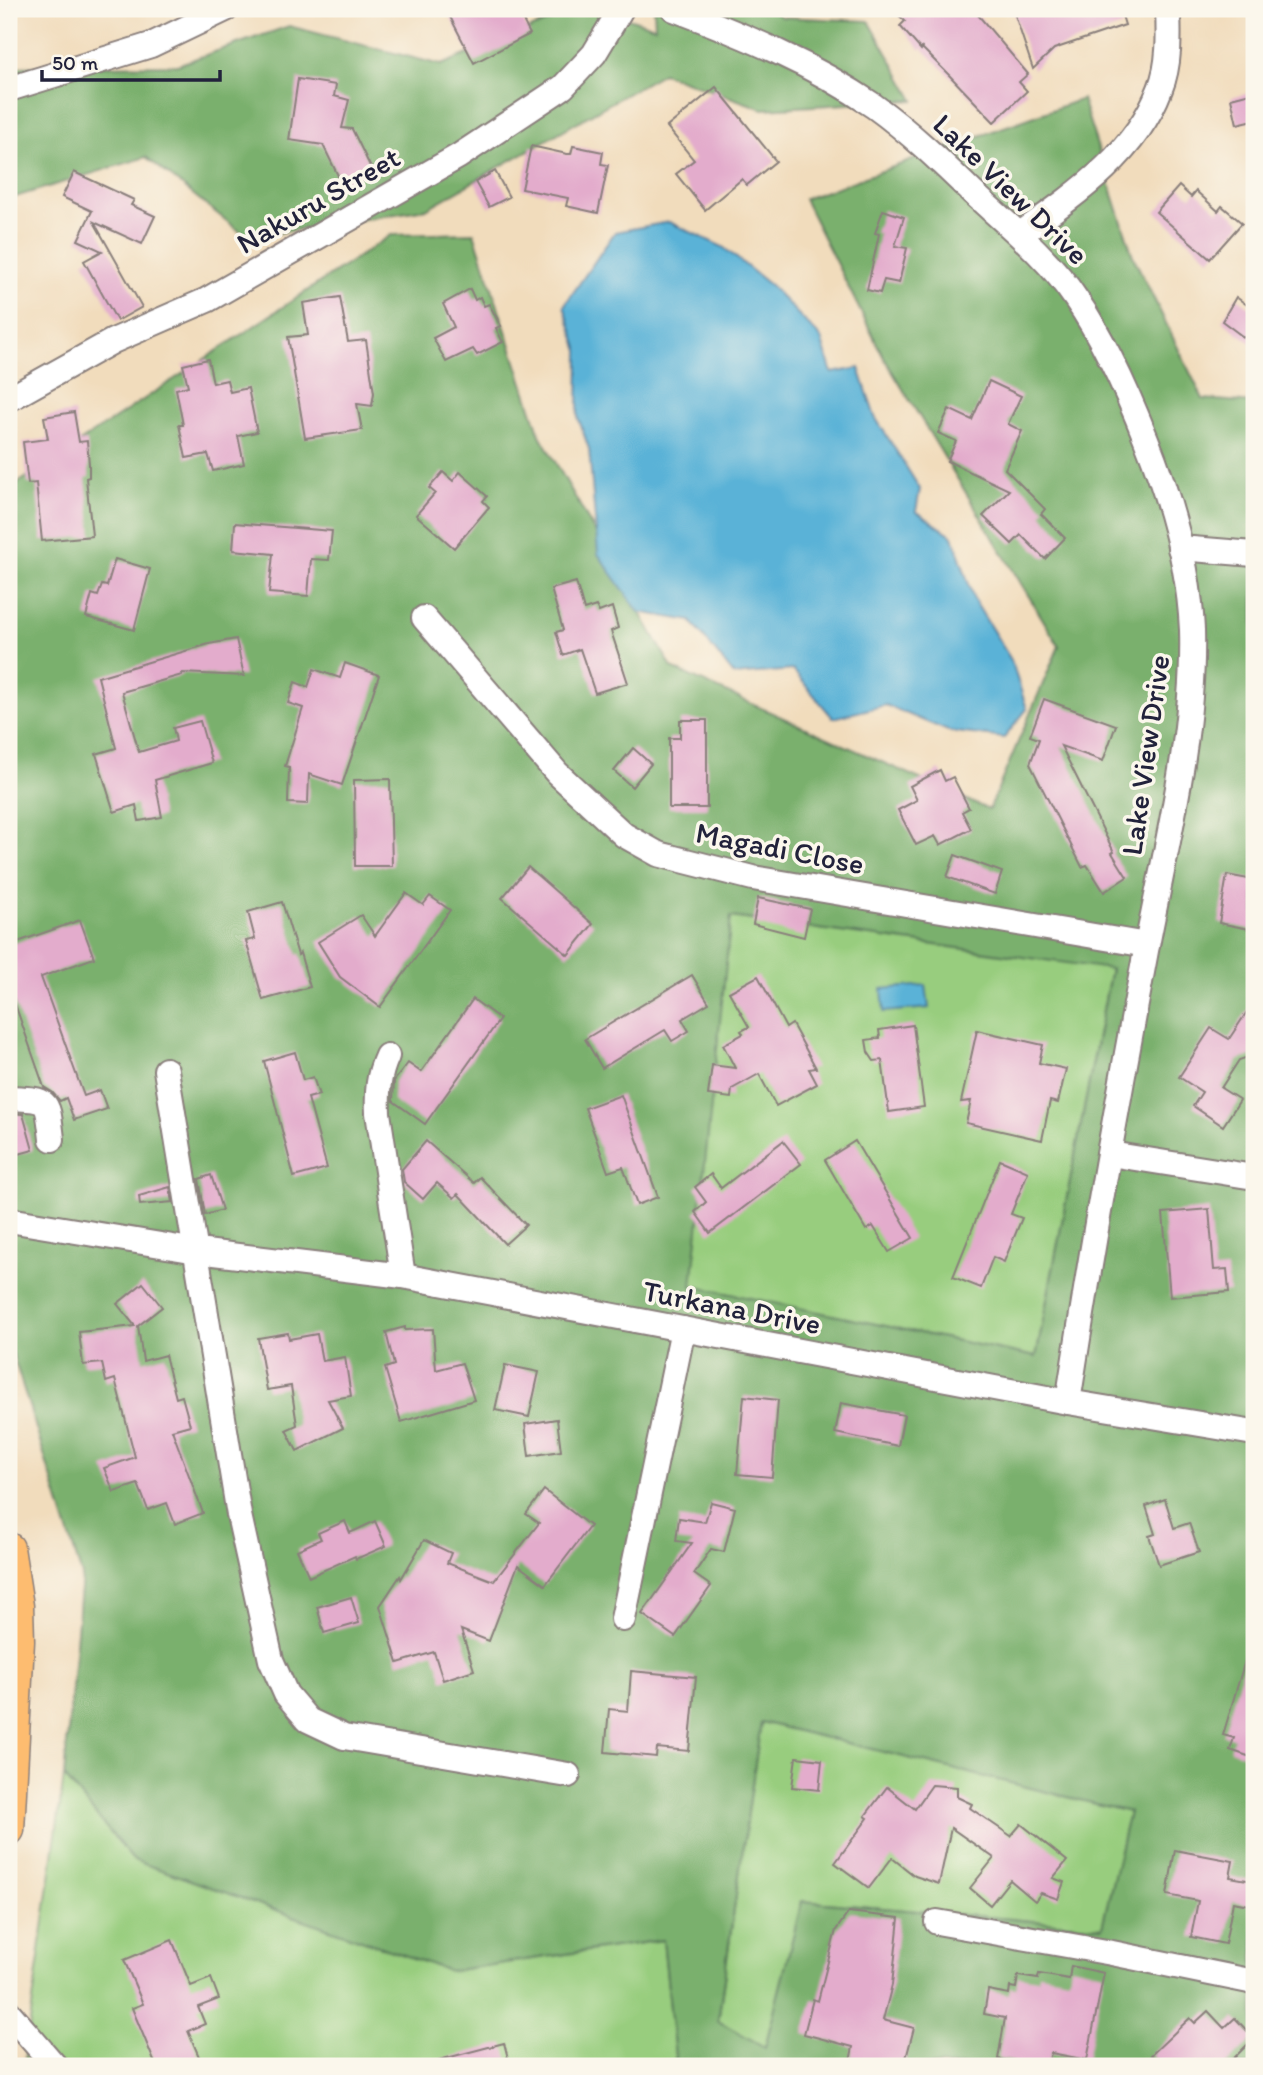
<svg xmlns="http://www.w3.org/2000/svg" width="1263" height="2075" font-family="Itim,sans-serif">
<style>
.green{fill:#98cd7e;stroke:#5d785c;stroke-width:2}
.forest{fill:#7ab06d;stroke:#4e6954;stroke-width:2;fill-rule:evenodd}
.water{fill:#5ab2d7;stroke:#3e6a89;stroke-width:2}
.building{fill:#e3accc}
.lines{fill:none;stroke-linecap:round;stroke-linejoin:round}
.minor-casing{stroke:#8a7f7c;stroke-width:28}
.major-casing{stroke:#8a7f7c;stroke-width:33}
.minor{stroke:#fff;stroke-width:24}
.major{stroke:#fdbc70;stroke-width:30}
.labels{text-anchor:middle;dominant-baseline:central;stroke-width:7;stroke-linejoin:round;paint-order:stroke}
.street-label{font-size:30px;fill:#22223b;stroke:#fbf7ec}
</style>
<rect width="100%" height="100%" fill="#fbf7ec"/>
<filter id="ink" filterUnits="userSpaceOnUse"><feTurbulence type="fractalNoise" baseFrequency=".0143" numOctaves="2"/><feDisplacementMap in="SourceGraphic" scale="14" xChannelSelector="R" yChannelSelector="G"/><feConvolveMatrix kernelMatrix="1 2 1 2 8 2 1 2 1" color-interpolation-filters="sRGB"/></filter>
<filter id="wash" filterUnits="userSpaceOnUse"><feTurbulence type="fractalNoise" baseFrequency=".00686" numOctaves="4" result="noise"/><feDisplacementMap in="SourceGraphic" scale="28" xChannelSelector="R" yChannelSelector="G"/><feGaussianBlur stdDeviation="1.57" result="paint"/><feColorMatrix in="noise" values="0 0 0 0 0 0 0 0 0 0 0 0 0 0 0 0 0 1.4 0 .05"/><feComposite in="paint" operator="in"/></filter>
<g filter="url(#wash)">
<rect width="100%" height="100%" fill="#f1dcbc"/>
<g class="green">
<polygon points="730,917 1111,968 1036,1357 691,1286"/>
<polygon points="761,1722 1129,1812 1102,1927 802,1901 765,2048 718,2021"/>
<polygon points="64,1776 133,1860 450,1971 663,1940 676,2066 24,2066"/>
</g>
<g class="forest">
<polygon points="549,9 602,9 655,27 654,9 772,9 781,17 869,21 914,100 763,109 663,73 426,209 248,238 146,157 9,199 9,67 177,65 289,26 441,65 557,18"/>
<path d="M1082,99L1133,256L1203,399L1254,403V2066H676L663,1940L450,1971L133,1860L64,1776L82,1576L9,1342V489L391,235L474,233L540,435L672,668L989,810L1059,646L884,358L804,199ZM731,917L1111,969L1036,1357L692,1286ZM761,1722L1129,1812L1102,1927L802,1901L765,2047L718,2021Z"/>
</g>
<g class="water">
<polygon points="669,222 723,247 771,286 821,338 832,373 859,368 875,417 920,489 916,511 953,536 974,600 1011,660 1027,709 1004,738 948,731 886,705 833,718 793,670 734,675 691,621 639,612 598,554 589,449 578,417 579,351 564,306 615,232"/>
<polygon points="926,985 929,1008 884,1012 882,989"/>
</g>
<g id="blocks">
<g class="building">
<polygon points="446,9 517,9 530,34 474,63"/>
<polygon points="892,9 973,9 1028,74 1019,82 1027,91 994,122 949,75 922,48 921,50 900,26 905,21"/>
<polygon points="1013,9 1120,9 1125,25 1054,49 1033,69"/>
<polygon points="298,79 336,85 334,96 349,100 342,128 352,129 372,170 342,184 323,145 289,140"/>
<polygon points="716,87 776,161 747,185 742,179 705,210 676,174 694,160 667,127"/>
<polygon points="1254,92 1254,120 1237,124 1231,98"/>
<polygon points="531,146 567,154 571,154 573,146 603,152 601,164 608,165 598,213 566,206 568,198 522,189"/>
<polygon points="495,171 509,197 489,207 475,182"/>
<polygon points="74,172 134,200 131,205 155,216 142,244 94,222 142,307 117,321 84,261 102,251 78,240 92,211 62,197"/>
<polygon points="1179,186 1191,197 1196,191 1218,211 1222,206 1242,223 1210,259 1156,212"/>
<polygon points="883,210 904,217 895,246 907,248 899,283 884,280 880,293 867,290 879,234 875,233"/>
<polygon points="470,289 475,300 480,297 484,306 489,304 501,326 496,328 503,342 477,355 473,349 446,362 433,338 454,327 443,304"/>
<polygon points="340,297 348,342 366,340 374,393 372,406 357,404 362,430 305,438 288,337 308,335 303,303"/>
<polygon points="1236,297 1254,310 1254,345 1222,321"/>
<polygon points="208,359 213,383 227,380 230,392 248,388 257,432 238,436 244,464 213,471 208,454 186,458 179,425 183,425 176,389 188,386 183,365"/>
<polygon points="989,381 1021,396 1008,424 1022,431 1005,469 1045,509 1041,514 1065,538 1045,559 1021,535 1012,544 983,516 1009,490 947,461 956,441 938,433 949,409 972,420"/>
<polygon points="74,412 79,442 87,441 89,464 89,477 86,478 92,536 42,541 36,483 28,484 23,442 48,439 44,417"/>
<polygon points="443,472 453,481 460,472 487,496 483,501 489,507 454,548 416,515 435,493 429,488"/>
<polygon points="235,523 332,531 329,560 311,559 308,596 269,593 273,554 233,550"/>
<polygon points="115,559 150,569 134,630 86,617 92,594 98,596 102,585 107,586"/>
<polygon points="576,582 584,610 596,606 599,612 612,607 618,628 611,631 628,683 595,693 580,649 563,655 556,632 563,630 551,589"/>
<polygon points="236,639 244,676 182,673 182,675 122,692 139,752 176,741 173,728 200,721 212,763 155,780 162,817 139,821 136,805 114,812 96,754 116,748 98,677 209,644"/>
<polygon points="345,663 379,675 342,785 309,774 308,804 288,803 289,767 285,766 303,708 288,703 295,682 308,687 314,669 340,678"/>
<polygon points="1044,699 1116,725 1103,761 1061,746 1114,852 1112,853 1127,877 1104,892 1087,865 1082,867 1030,764 1039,739 1030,736"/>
<polygon points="680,720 707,720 707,808 669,808 669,738 680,738"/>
<polygon points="633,748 651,764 632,787 614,771"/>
<polygon points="940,770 945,781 953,777 969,808 962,812 971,829 940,845 935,836 916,845 898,810 917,800 910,786"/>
<polygon points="390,779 392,866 355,866 354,780"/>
<polygon points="955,855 1002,872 995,894 947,877"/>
<polygon points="528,867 593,924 568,955 502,898"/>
<polygon points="1227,875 1254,880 1254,930 1219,923"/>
<polygon points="406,893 423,905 430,896 450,910 380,1007 340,977 318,942 361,915 375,936"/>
<polygon points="758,898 810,909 804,937 753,924"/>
<polygon points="282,902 298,955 300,953 310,987 263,1000 246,941 255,939 248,912"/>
<polygon points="80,920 94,958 41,977 84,1096 100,1090 107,1109 74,1120 66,1098 60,1101 52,1092 44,1087 9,987 9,945"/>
<polygon points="692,975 709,1003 682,1019 689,1031 672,1041 665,1030 602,1068 585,1039"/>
<polygon points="758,976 786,1028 792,1024 816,1068 809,1069 817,1084 776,1106 759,1074 732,1089 731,1098 708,1095 712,1065 735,1068 723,1045 743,1034 741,1031 749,1027 729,992"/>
<polygon points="473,999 500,1019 425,1124 393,1101 394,1081 408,1063 421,1072"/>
<polygon points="1254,1001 1254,1055 1239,1060 1221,1088 1240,1100 1223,1126 1193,1106 1202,1092 1179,1077 1211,1028 1229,1039"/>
<polygon points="913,1025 924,1107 889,1112 882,1060 874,1061 868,1052 866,1040 880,1038 879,1030"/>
<polygon points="977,1030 1043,1045 1039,1063 1066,1069 1058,1103 1050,1101 1042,1140 966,1123 971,1101 961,1102"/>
<polygon points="295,1052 303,1080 313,1077 319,1095 308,1098 327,1168 294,1177 264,1061"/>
<polygon points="621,1095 658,1197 637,1205 623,1167 608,1172 585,1108"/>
<polygon points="9,1113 23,1114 33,1150 12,1156 9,1145"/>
<polygon points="426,1141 474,1183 480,1177 526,1225 505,1244 458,1194 454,1198 437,1183 423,1199 404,1182 402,1169"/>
<polygon points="783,1141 801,1164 710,1233 695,1212 706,1202 695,1187 711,1174 721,1188"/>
<polygon points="855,1141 913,1238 889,1252 873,1226 866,1230 825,1160"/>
<polygon points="1000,1160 1028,1172 1011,1214 1022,1218 1004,1262 993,1257 981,1288 953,1277"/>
<polygon points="211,1175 222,1210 205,1215 199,1179"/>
<polygon points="170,1187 173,1202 140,1205 139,1196"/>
<polygon points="1209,1209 1214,1270 1227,1269 1229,1292 1170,1297 1163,1213"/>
<polygon points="143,1283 162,1307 138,1326 143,1361 165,1355 176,1398 182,1396 190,1425 172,1430 203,1513 175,1524 167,1503 148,1510 138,1484 114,1492 104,1468 135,1457 115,1379 106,1382 102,1363 83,1365 79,1332 135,1326 117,1304"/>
<polygon points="405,1327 405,1330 433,1329 436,1370 462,1363 474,1400 401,1422 385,1368 394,1365 386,1332"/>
<polygon points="288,1333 289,1339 317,1334 322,1361 345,1357 351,1396 328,1400 343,1428 297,1451 286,1430 297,1425 291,1386 267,1390 258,1338"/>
<polygon points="505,1365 539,1372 529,1417 495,1410"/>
<polygon points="744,1396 778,1400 772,1477 737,1474"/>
<polygon points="841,1403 904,1415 898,1446 835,1433"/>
<polygon points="557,1419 561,1451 529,1456 525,1424"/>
<polygon points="544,1490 590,1526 545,1585 518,1565 489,1641 461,1630 474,1670 443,1680 434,1652 398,1663 380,1606 400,1576 401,1579 424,1540 451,1553 447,1563 494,1581 539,1523 526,1514"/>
<polygon points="1165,1499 1174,1528 1189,1523 1199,1552 1159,1565 1149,1536 1155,1534 1146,1506"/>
<polygon points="711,1502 735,1508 724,1552 711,1549 694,1574 711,1586 675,1637 642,1614 692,1543 676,1541 679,1518 705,1522"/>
<polygon points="345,1521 350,1533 375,1521 386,1546 356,1559 355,1556 309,1577 297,1550 321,1539 318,1533"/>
<polygon points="351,1597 359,1623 324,1633 317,1607"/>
<polygon points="1249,1647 1254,1647 1254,1758 1230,1750 1234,1738 1223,1735"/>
<polygon points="631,1671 696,1677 689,1751 657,1748 656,1757 605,1752 609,1709 628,1711"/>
<polygon points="796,1757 822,1760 819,1790 792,1787"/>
<polygon points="932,1785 957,1787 957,1797 972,1804 970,1808 1011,1836 1021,1824 1067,1861 1053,1878 1064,1882 1058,1899 1041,1893 1035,1901 1010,1880 990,1905 970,1888 994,1858 951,1828 939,1884 915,1876 892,1858 869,1888 835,1863 868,1818 865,1816 887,1787 915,1809"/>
<polygon points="1175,1850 1233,1861 1230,1877 1253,1881 1249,1905 1233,1902 1225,1944 1191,1937 1198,1901 1167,1895"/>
<polygon points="849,1912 899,1918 892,1985 883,2020 914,2028 904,2066 849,2066 853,2047 804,2034 813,1999 818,2001 836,1930"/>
<polygon points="172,1940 191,1986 211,1978 219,1999 198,2007 205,2024 188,2031 203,2066 156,2066 132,2008 143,2004 124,1960"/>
<polygon points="1071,1966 1104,1973 1087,2060 1051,2053 1048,2066 1014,2066 1014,2062 998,2059 1005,2018 984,2014 988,1990 1009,1994 1010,1987 1016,1988 1018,1976 1038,1979 1039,1974 1069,1979"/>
<polygon points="1208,2011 1224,2028 1235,2018 1254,2038 1226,2066 1162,2066 1151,2055 1190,2018 1195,2023"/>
<polygon points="504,2043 510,2066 440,2066 439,2060"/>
</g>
</g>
</g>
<g filter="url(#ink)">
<use href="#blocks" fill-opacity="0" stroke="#8a7f7c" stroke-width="2"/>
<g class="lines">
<defs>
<g id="minor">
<path d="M674,9C743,35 813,64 874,106C910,132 941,162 973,193C1009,226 1049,258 1076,299C1105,341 1127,391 1146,439C1170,499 1189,564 1192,630C1195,737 1165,850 1145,956C1117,1104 1091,1253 1068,1402"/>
<polyline points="9,89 151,45 226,9"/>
<path d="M1020,234C1075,195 1135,155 1160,89C1170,65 1169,34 1168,9"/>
<polyline points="9,399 113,341 207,300 459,156 563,87 594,54 621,9"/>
<polyline points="1180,548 1254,554"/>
<polyline points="424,618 557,773 624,835 658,854 753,878 1147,945"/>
<path d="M387,1056C378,1076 377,1092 378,1113L403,1276"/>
<polyline points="166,1070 239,1515 271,1660 286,1694 308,1720 344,1737 568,1775"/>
<path d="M9,1098C50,1100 47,1098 52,1139"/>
<polyline points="1110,1154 1254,1177"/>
<polyline points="9,1220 197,1251 403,1276 1068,1402 1254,1433"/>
<polyline points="623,1619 683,1329"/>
<polyline points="937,1922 1112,1953 1254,1982"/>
<polyline points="9,2013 55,2066"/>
</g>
<polyline id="major" points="9,1548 18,1606 19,1641 9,1830"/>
</defs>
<use href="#minor" class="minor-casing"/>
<use href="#major" class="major-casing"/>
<use href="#minor" class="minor"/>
<use href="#major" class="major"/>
</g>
</g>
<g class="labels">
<g class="street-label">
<text transform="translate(1011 189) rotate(44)">Lake View Drive</text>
<text transform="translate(318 200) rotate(-30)">Nakuru Street</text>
<text transform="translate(1145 755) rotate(-82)">Lake View Drive</text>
<text transform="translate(780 848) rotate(11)">Magadi Close</text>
<text transform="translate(732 1307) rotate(11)">Turkana Drive</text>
</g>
</g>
<rect width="1263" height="2075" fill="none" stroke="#fbf7ec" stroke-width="35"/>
<path d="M42 70v10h178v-10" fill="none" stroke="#22223b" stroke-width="3.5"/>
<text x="52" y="70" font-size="21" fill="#22223b" stroke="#fbf7ec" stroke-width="5" paint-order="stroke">50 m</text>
</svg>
